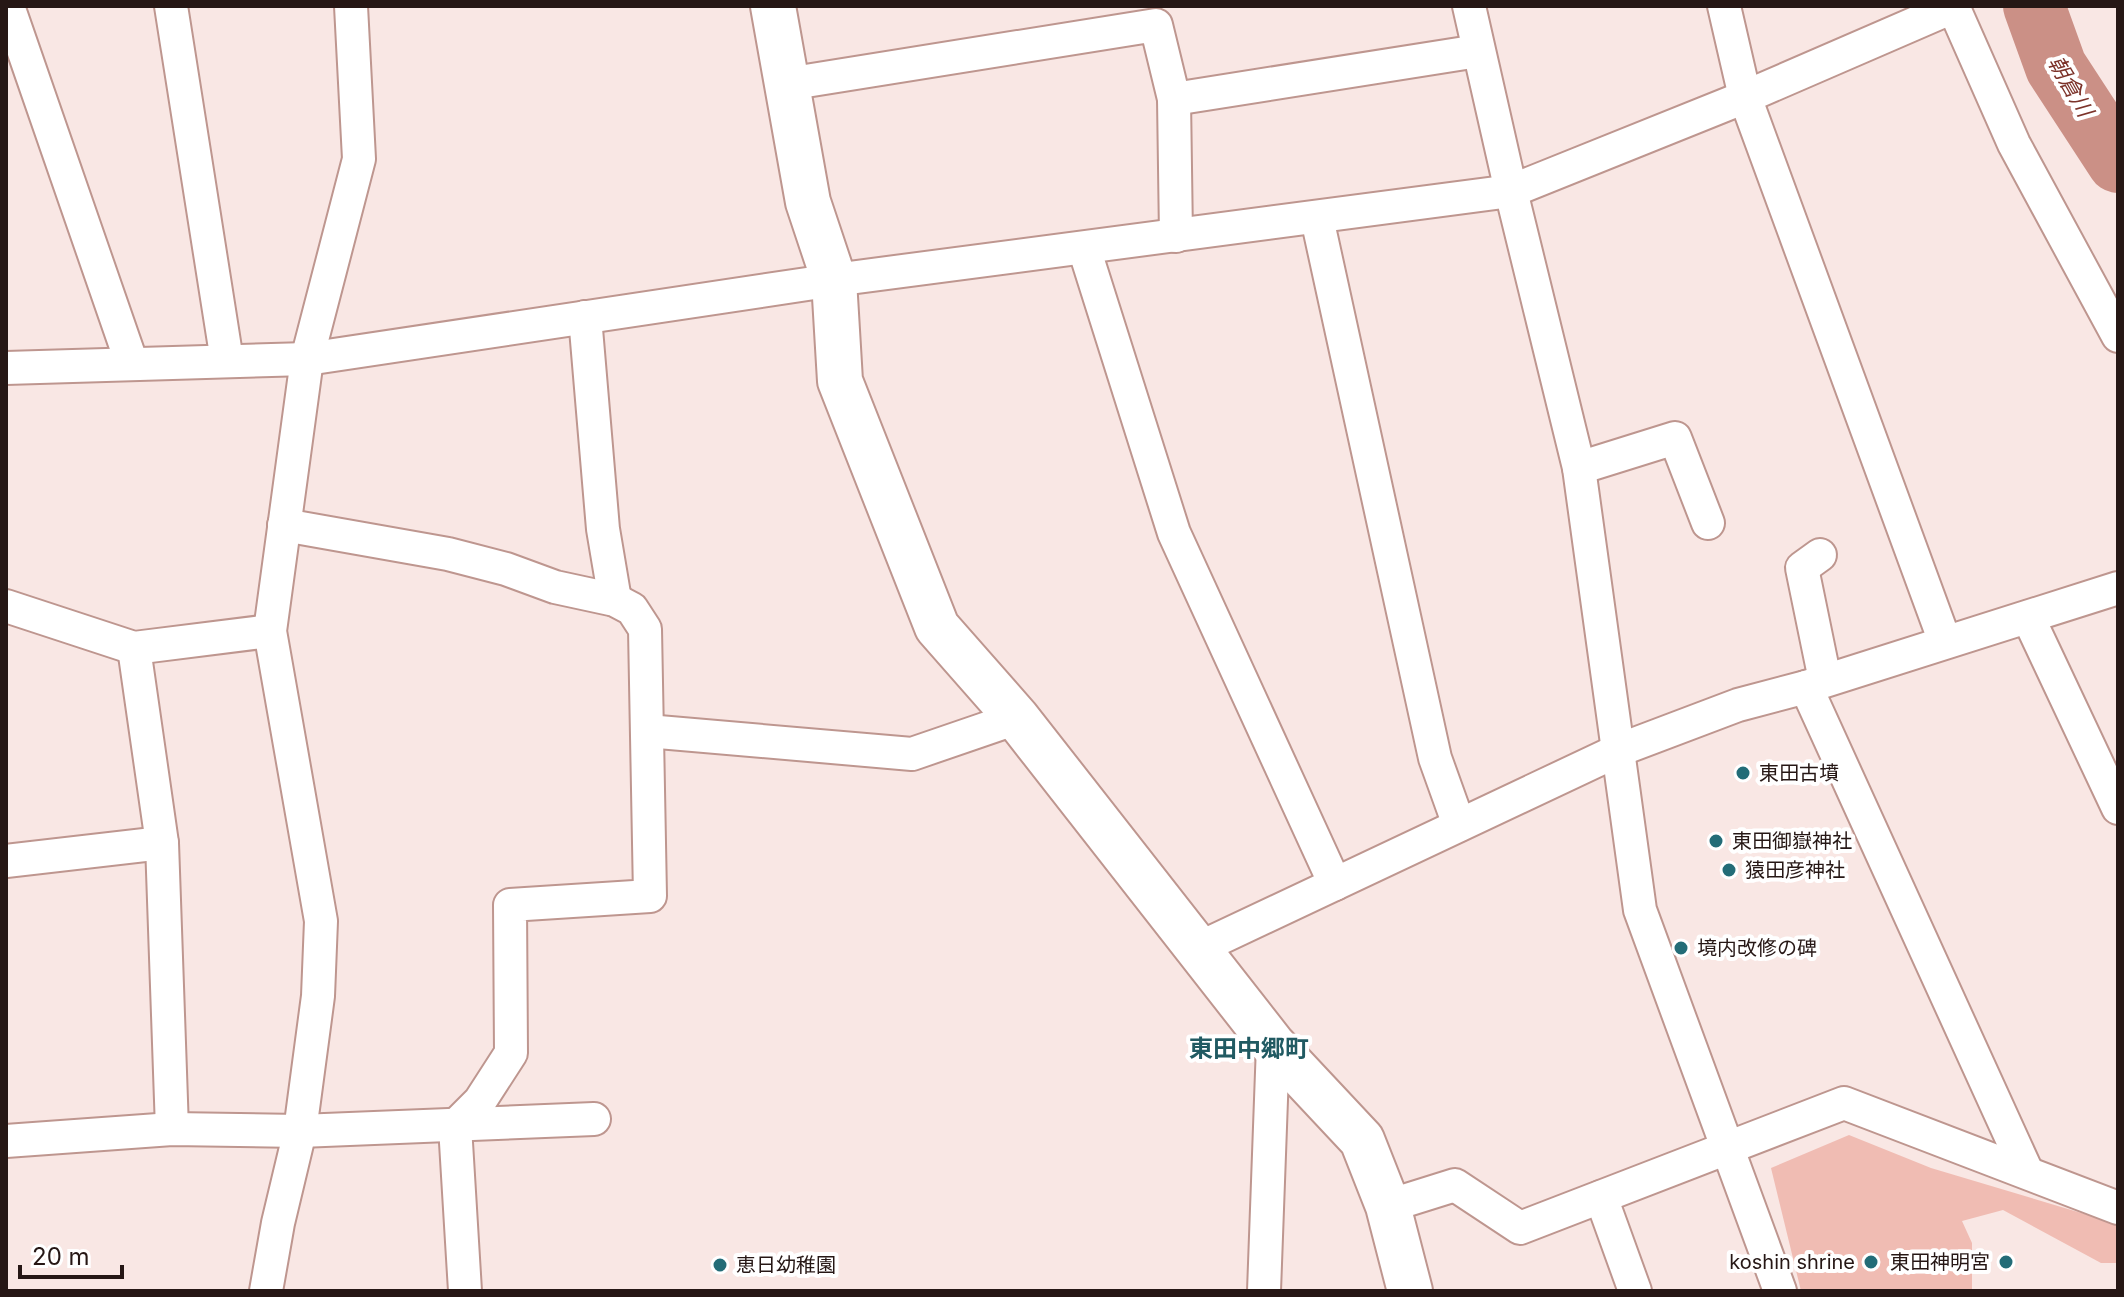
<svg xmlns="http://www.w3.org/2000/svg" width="2124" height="1297" font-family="Inter,'Noto Sans JP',sans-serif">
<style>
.green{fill:#f0bcb3}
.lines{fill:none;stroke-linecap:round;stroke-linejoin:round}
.river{stroke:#cb9086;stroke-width:62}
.street-casing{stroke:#be968f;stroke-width:36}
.secondary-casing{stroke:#be968f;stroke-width:48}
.street{stroke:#fff;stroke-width:32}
.secondary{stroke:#fff;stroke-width:44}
.poi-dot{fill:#236c77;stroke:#fff;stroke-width:3}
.labels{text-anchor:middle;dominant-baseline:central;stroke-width:8;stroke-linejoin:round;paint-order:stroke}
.poi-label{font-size:20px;fill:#261715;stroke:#fff;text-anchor:start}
.water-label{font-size:22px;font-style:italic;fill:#7c332a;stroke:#fff}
.quarter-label{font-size:24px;font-weight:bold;fill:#215a62;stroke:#fff}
</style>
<rect width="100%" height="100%" fill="#f9e7e4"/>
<polygon class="green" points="1849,1135 1931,1168 2118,1224 2118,1263 2101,1263 2003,1210 1962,1221 1972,1243 1972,1291 1801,1291 1771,1168"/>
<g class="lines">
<polyline class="river" points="2034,6 2056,67 2118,162"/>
<defs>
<g id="street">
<polyline points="8,6 132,364"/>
<polyline points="171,6 227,361"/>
<polyline points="1469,6 1511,191 1579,468 1640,910 1780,1291"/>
<polyline points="1724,6 1745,97 1945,642"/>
<polyline points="1953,6 2014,144 2118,336"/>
<polyline points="787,84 1156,25 1174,99 1176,236"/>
<polyline points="1174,99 1478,51"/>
<polyline points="1317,218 1435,758 1459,825"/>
<polyline points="1084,248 1174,533 1335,884"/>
<polyline points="585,317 603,529 615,600"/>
<polyline points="6,368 307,359 834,280 1511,191 1745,97 1955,6"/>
<polyline points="1579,468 1675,438 1708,523"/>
<polyline points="284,525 448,554 506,569 555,587 615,600 632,609 645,629 650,896 510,905 511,1053 480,1101 455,1126 465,1291"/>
<polyline points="1820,555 1802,568 1825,680"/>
<polyline points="6,606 134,648 270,631"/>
<polyline points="2028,617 2118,808"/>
<polyline points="134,648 162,843 172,1129"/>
<polyline points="1806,687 2027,1172"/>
<polyline points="647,731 912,754 1017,718"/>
<polyline points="6,861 162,843"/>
<polyline points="1197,949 1619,750 1738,705 1806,687 2118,588"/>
<polyline points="6,1141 172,1129 300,1131 594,1119"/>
<polyline points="1601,1197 1635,1291"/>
<polyline points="1388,1206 1455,1185 1520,1228 1844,1103 2118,1208"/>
<polyline points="266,1291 278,1223 300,1131 318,996 321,921 270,631 307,359 359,159 351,6"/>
<polyline points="1264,1291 1273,1045"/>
</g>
<polyline id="secondary" points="773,6 808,202 834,280 840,381 937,627 1017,718 1273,1045 1362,1140 1388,1206 1410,1291"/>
</defs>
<use href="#street" class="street-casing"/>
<use href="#secondary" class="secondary-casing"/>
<use href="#street" class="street"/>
<use href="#secondary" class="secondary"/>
</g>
<g class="poi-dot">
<circle cx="1743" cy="773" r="8"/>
<circle cx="1716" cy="841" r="8"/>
<circle cx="1729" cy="870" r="8"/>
<circle cx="1681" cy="948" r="8"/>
<circle cx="1871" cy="1262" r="8"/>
<circle cx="2006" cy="1262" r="8"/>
<circle cx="720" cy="1265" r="8"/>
</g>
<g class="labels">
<g class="poi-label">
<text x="1759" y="773">東田古墳</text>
<text x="1732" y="841">東田御嶽神社</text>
<text x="1745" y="870">猿田彦神社</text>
<text x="1697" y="948">境内改修の碑</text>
<text x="1855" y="1262" text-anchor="end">koshin shrine</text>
<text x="1990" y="1262" text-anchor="end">東田神明宮</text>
<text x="736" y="1265">恵日幼稚園</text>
</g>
<g class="water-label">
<text transform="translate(2071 86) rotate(60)">朝倉川</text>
</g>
<g class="quarter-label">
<text x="1249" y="1048">東田中郷町</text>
</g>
</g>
<rect width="2124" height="1297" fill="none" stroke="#261715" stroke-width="16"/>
<path d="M20 1265v12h102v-12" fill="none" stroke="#261715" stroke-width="4"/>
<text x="32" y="1265" font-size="24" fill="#261715" stroke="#ffffff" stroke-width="6" paint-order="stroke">20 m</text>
</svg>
